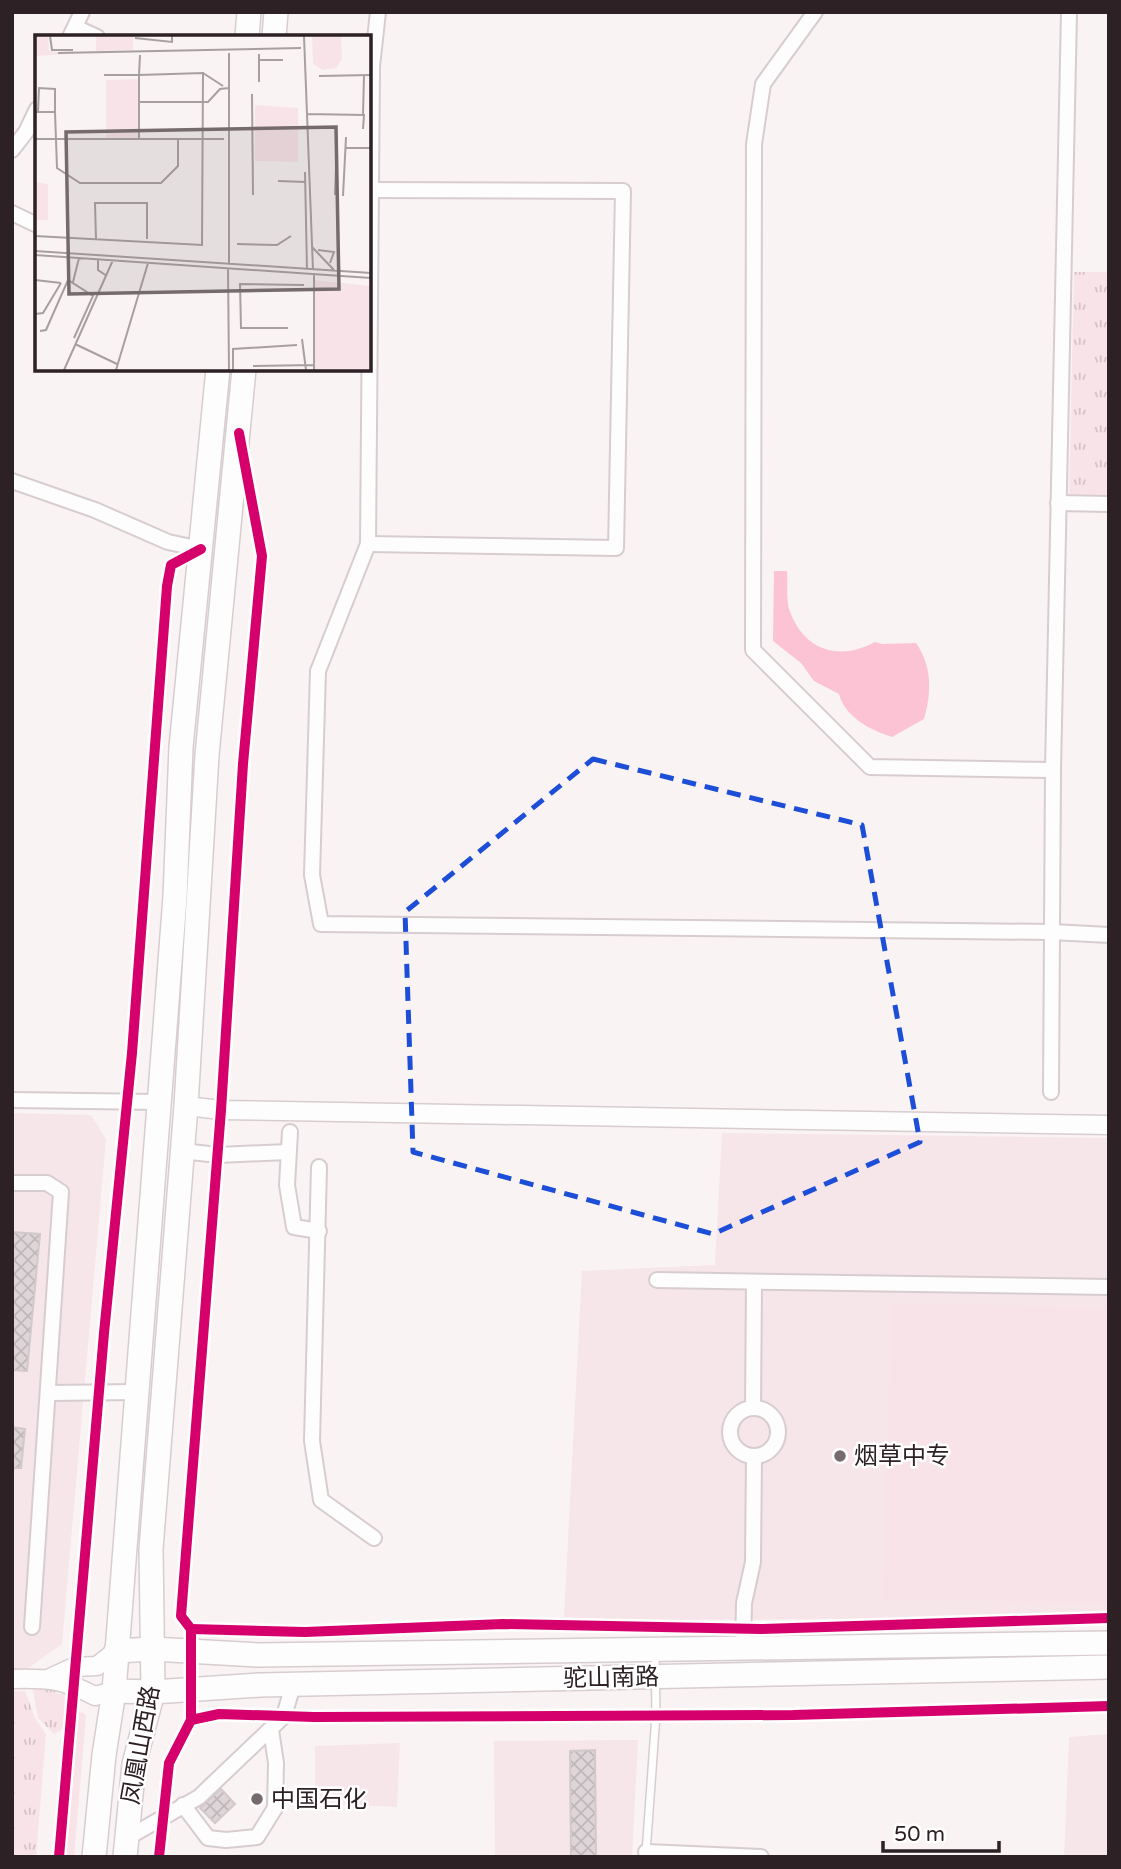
<svg xmlns="http://www.w3.org/2000/svg" width="1121" height="1869" font-family="'Varela Round','Noto Sans SC',sans-serif">
<style>
.built{fill:#f6e5e9}
.grass{fill:#f8e3e8}
.park{fill:url(#park-tufts)}
.water{fill:#fbc3d4}
.building{fill:url(#building-cross-hatch);stroke:#d1c9cb;stroke-width:2}
.lines{fill:none;stroke-linecap:round;stroke-linejoin:round}
.service-casing{stroke:#d7cdd0;stroke-width:10}
.minor-casing{stroke:#d7cdd0;stroke-width:18}
.tertiary-casing{stroke:#d7cdd0;stroke-width:21}
.primary-casing{stroke:#d7cdd0;stroke-width:26}
.service{stroke:#fefdfd;stroke-width:7}
.minor{stroke:#fefdfd;stroke-width:14}
.tertiary{stroke:#fefdfd;stroke-width:18}
.primary{stroke:#fefdfd;stroke-width:23}
.cycleway-casing{stroke:#fff;stroke-width:15}
.cycleway{stroke:#d6006c;stroke-width:10}
.marked{fill:none;stroke:#1d4ed8;stroke-width:5;stroke-dasharray:14 9;stroke-linejoin:round}
.poi-dot{fill:#756a6d;stroke:#fff;stroke-width:2.5}
.labels{text-anchor:middle;dominant-baseline:central;stroke-width:5;stroke-linejoin:round;paint-order:stroke}
.poi-label{font-size:24px;fill:#2d2125;stroke:#fff;text-anchor:start}
.street-label{font-size:24px;fill:#2d2125;stroke:#fff}
.inset-road{fill:none;stroke:#a89fa1;stroke-width:2}
.view{fill:#756a6d;fill-opacity:0.15;stroke:#756a6d;stroke-width:3.5}
.inset-edge{fill:none;stroke:#2d2125;stroke-width:3.5}
</style>
<defs>
<pattern id="park-tufts" width="24" height="20" patternUnits="userSpaceOnUse" patternTransform="scale(1.75)"><rect width="24" height="20" fill="#f8e3e8"/><path d="M3 7l-1-3M5 7V3M7 7l1-3M15 17l-1-3M17 17v-4M19 17l1-3" fill="none" stroke="#d5c2c7"/></pattern>
<pattern id="building-cross-hatch" width="8" height="8" patternUnits="userSpaceOnUse" patternTransform="scale(1.75)"><rect width="8" height="8" fill="#dfd5d8"/><path d="M0 0l8 8M0 8l8-8" fill="none" stroke="#c0b7b9"/></pattern>
</defs>
<rect width="100%" height="100%" fill="#faf3f4"/>
<g class="built">
<polygon points="12,1113 91,1115 106,1139 62,1644 27,1669 12,1669"/>
<polygon points="722,1133 1109,1138 1109,1618 608,1620 564,1617 582,1271 715,1265"/>
<polygon points="1109,1734 1109,1857 1064,1857 1069,1737"/>
<polygon points="638,1740 632,1857 495,1857 494,1741"/>
<polygon points="400,1743 397,1807 315,1803 315,1746"/>
</g>
<g class="grass">
<polygon points="893,1303 1109,1308 1109,1603 882,1599"/>
<polygon points="79,1712 84,1713 86,1716 74,1857 64,1857 77,1715"/>
</g>
<g class="park">
<polygon points="1074,272 1109,272 1109,496 1069,496"/>
<polygon points="32,1685 49,1685 58,1694 65,1694 64,1728 54,1734 38,1718"/>
<polygon points="12,1691 25,1691 35,1718 46,1734 36,1857 12,1857"/>
</g>
<path class="water" d="M774,571H787C788,582 786,598 789,609C803,650 838,662 875,642L882,644L916,643C932,666 932,692 924,719L892,737C870,730 845,717 839,694L814,681L801,663L773,641Z"/>
<g class="building">
<polygon points="12,1232 40,1234 27,1371 12,1370"/>
<polygon points="12,1427 25,1429 21,1468 12,1468"/>
<polygon points="595,1750 596,1857 571,1857 570,1751"/>
<polygon points="221,1789 235,1804 215,1823 200,1808"/>
</g>
<g class="lines">
<defs>
<polyline id="service" points="646,1853 656,1715 655,1651"/>
<g id="minor">
<polyline points="378,12 372,66 368,544 318,671 312,875 321,924 1052,932 1109,935"/>
<polyline points="815,12 763,84 754,144 753,650 870,767 1053,770"/>
<polyline points="75,27 97,37"/>
<polyline points="70,37 82,12"/>
<polyline points="12,150 26,132 37,109"/>
<polyline points="12,213 37,225"/>
<polyline points="12,481 95,510 168,542 201,549"/>
<polyline points="1058,503 1109,504"/>
<polyline points="368,544 616,548 623,191 371,190"/>
<polyline points="1051,1092 1053,770 1069,12"/>
<polyline points="12,1100 159,1102"/>
<polyline points="290,1132 287,1185 294,1227 319,1231"/>
<polyline points="182,1151 218,1155 287,1152"/>
<polyline points="319,1167 312,1441 321,1500 374,1538"/>
<polyline points="12,1183 47,1183 61,1192 32,1627"/>
<polyline points="657,1280 1109,1287"/>
<polyline points="48,1393 136,1392"/>
<circle cx="754" cy="1432" r="24"/>
<polyline points="753,1408 754,1282"/>
<polyline points="743,1650 744,1603 753,1562 754,1456"/>
<polyline points="183,1805 208,1838 226,1840 257,1837 275,1808 276,1763 271,1730"/>
<polyline points="127,1838 199,1797 284,1716 293,1685"/>
<polyline points="646,1852 761,1857"/>
</g>
<g id="tertiary">
<polyline points="186,1106 221,1110 1109,1125"/>
<polyline points="50,1678 74,1667 97,1666 116,1651"/>
<path d="M12,1679C49,1678 62,1679 95,1696L114,1691"/>
</g>
<g id="primary">
<polyline points="247,37 249,12"/>
<polyline points="274,37 276,12"/>
<polyline points="116,1651 153,1649 258,1655 1109,1643"/>
<polyline points="114,1691 153,1692 260,1685 1109,1667"/>
<polyline points="94,1857 104,1755 114,1691 175,897 181,747 218,369"/>
<polyline points="125,1857 134,1764 153,1692 151,1549 186,1106 207,755 244,369"/>
</g>
</defs>
<use href="#service" class="service-casing"/>
<use href="#minor" class="minor-casing"/>
<use href="#tertiary" class="tertiary-casing"/>
<use href="#primary" class="primary-casing"/>
<use href="#service" class="service"/>
<use href="#minor" class="minor"/>
<use href="#tertiary" class="tertiary"/>
<use href="#primary" class="primary"/>
<defs>
<g id="cycleway">
<polyline points="191,1629 305,1632 503,1624 761,1629 1109,1618"/>
<polyline points="191,1720 219,1714 314,1717 793,1715 1109,1706"/>
<polyline points="59,1857 104,1333 132,1053 167,586 171,565 201,549"/>
<polyline points="159,1857 169,1763 191,1720 191,1629 181,1616 221,1110 243,764 262,556 239,433"/>
</g>
</defs>
<use href="#cycleway" class="cycleway-casing"/>
<use href="#cycleway" class="cycleway"/>
</g>
<path class="marked" d="M593,759L862,825L920,1142L713,1234L413,1152L405,912Z"/>
<g class="poi-dot">
<circle cx="840" cy="1456" r="7"/>
<circle cx="257" cy="1799" r="7"/>
</g>
<g class="labels">
<g class="poi-label">
<text x="854" y="1456">烟草中专</text>
<text x="271" y="1799">中国石化</text>
</g>
<g class="street-label">
<text transform="translate(611 1678) rotate(-1)">驼山南路</text>
<text transform="translate(141 1745) rotate(-80)">凤凰山西路</text>
</g>
</g>
<g transform="translate(35 35)">
<rect width="336" height="336" fill="#faf3f4"/>
<path d="M61,1H98V15L61,16ZM277,1H306L307,24L301,33L288,35L278,29ZM220,70L263,73V127L220,126ZM0,147L13,149V185H0Z" fill="#f8e3e8"/>
<path d="M0,1H13L14,16L34,19L0,21ZM103,44V103H71V45ZM279,245L336,251V335H280Z" fill="#f8e3e8"/>
<path class="inset-road" d="M15,1L17,15H38M269,1L278,235M100,3L137,7V1M23,18L266,13M224,19V47M224,25H248M168,38L188,51M69,40H104L105,20M284,41L336,40M217,59L218,160M104,67H173L185,54L194,53M0,77H20L22,133L45,148H126L143,131V105M3,77L4,53L20,54V77M272,79L329,80L328,94M328,80L329,40M0,104H189M310,113H336M270,137L272,235M243,146L271,147M300,160L302,103M308,161L311,102M0,201L167,210L168,38L104,40V104M61,204L60,168H112V204M202,209L242,210L256,201M277,212L299,235M283,215L299,217L295,228M0,216L336,238M0,220L336,243M63,224V235L72,241M194,229V18M193,233L194,335M279,240V335M0,245L26,248M38,247L44,223M0,279L8,278L26,248M253,293H206L205,249L269,250M5,296L11,295L33,245L58,261L39,303M267,304L271,335M40,309L82,329M218,331L279,330M29,335L78,225M81,335L113,228M198,335V314L262,310"/>
<path class="view" d="M301,92L304,254L34,259L31,97Z"/>
<rect width="336" height="336" class="inset-edge"/>
</g>
<rect width="1121" height="1869" fill="none" stroke="#2d2125" stroke-width="28"/>
<path d="M883 1841v10h116v-10" fill="none" stroke="#2d2125" stroke-width="3.5"/>
<text x="894" y="1841" font-size="21" fill="#2d2125" stroke="#ffffff" stroke-width="5" paint-order="stroke">50 m</text>
</svg>
